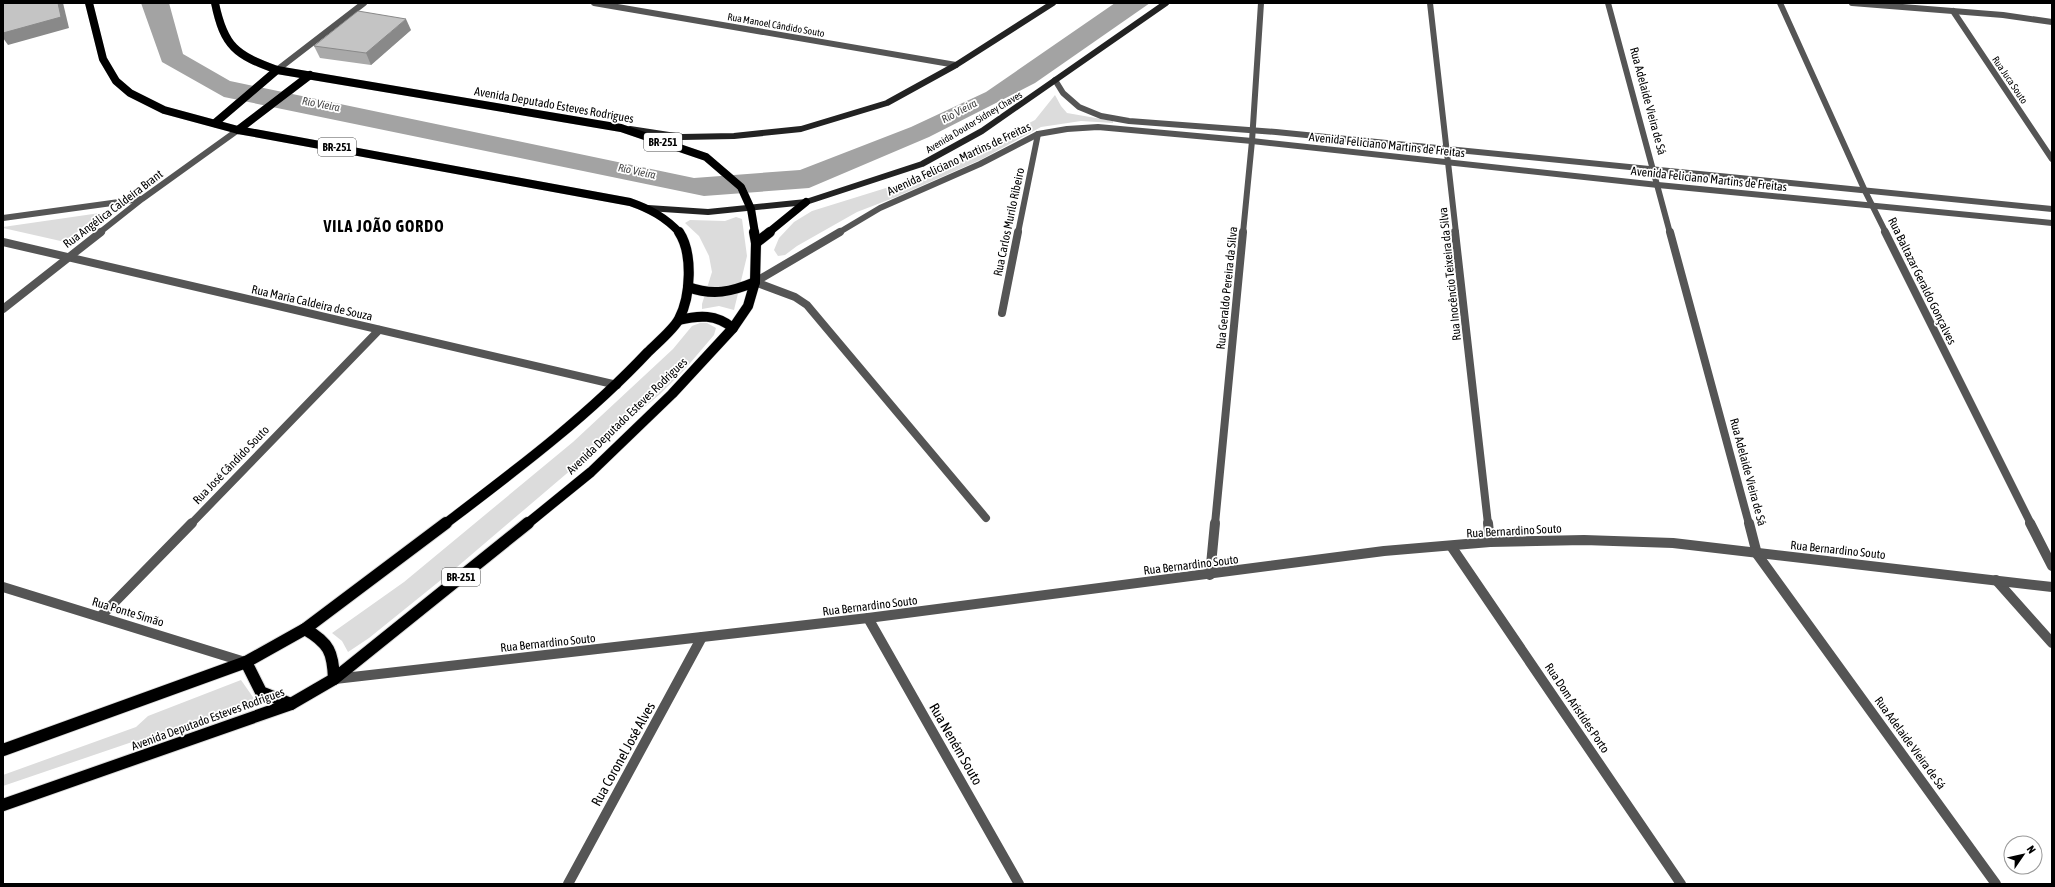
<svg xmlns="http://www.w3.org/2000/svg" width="2055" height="887" font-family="'Asap Condensed',sans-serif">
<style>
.green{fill:#dcdcdc}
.water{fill:#a3a3a3}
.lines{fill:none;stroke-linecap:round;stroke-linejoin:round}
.primary-far2-casing{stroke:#dbdbdb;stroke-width:8}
.primary-far1-casing{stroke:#dbdbdb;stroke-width:11}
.primary-casing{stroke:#dbdbdb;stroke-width:14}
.minor-far2{stroke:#555;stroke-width:6}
.minor-far1{stroke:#555;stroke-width:8}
.minor{stroke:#555;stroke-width:10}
.secondary{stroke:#222;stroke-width:6}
.primary-far2{stroke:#000;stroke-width:8}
.primary-far1{stroke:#000;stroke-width:10}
.primary{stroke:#000;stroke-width:12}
.wall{fill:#a9a9a9}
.shaded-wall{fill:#898989}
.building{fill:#c4c4c4;stroke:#898989}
.labels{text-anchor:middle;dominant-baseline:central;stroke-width:3.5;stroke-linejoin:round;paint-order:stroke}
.far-street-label{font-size:10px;fill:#000;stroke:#fff}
.far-water-label{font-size:11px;font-style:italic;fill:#444;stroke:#fff}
.shield{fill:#fff;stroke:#4c4c4c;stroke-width:1}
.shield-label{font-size:11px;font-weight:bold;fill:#000}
.street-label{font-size:12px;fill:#000;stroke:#fff}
.near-street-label{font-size:14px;fill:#000;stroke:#fff}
.district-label{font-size:16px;font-weight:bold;letter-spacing:1px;fill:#000;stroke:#fff}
</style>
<rect width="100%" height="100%" fill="#fff"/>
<g class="green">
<polygon points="1055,95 1061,106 1067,113 1113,121 1113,123 1081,121 1041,127 980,160 896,197 857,212 797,246 785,255 778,256 774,250 779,238 794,222 812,211 931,174 1035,120"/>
<polygon points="100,213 65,242 3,228 3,227"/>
<polygon points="736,217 742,219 747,256 734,310 719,306 702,309 702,304 712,272 709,256 699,236 685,223 690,220 725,221"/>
<polygon points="700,323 707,323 716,328 714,335 685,369 660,394 457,567 369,638 348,652 342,641 332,633 404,582 573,442 673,349 692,326"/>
<polygon points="241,680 257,703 144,745 135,741 3,786 3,775 136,727 148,716"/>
</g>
<polygon class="water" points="141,3 169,3 183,54 230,81 694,178 800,170 911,127 986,92 1115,3 1150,3 1035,83 929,137 809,188 704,196 224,97 162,62"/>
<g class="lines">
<defs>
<g id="primary-far2">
<path d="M89,3L103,59L116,81L130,93L164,110L238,130L630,202C650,209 665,217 680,233"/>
<path d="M215,3C224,47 236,55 277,70L621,128L706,157L741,187L751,209L755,233"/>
<polyline points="215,123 277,70"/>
<polyline points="238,130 310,75"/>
<polyline points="768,233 806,202"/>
</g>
<g id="primary-far1">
<polyline points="756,243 770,232"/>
<path d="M688,287C713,296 731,292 755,282"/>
<path d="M679,320C699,315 716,314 733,328"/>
<path d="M445,524C516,470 587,417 648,352C656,344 674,329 679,319C691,296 693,253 679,232"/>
<polyline points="527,524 591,472 672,394 733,328 748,306 755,282 756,243 754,232"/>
</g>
<g id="primary">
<path d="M305,629C329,643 333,652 334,679"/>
<polyline points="246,662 261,692 291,704"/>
<polyline points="3,750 246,662 305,629 446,523"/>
<polyline points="3,805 291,704 334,679 528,523"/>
</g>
</defs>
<use href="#primary-far2" class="primary-far2-casing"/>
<use href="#primary-far1" class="primary-far1-casing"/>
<use href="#primary" class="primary-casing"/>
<g class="minor-far2">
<polyline points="594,3 956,65"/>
<polyline points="1430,3 1456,233"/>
<polyline points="1608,3 1670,233"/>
<polyline points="1780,3 1865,191 1886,233"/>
<polyline points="1852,3 2003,15 2052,22"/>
<polyline points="1953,11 2052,159"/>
<polyline points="277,70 364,3"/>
<polyline points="1055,80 1063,93 1079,107 1101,116 1129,121 1276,132 2052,209"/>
<polyline points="3,218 141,199"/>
<polyline points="99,233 142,199 238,130"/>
<polyline points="838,233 880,208 980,164 1038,134 1067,129 1098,127 1252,141 1658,185 2052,223"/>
<polyline points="1018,233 1038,134"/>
<polyline points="1243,233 1252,141 1261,3"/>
</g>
<g class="minor-far1">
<polyline points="1455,232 1488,524"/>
<polyline points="1670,232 1749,524"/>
<polyline points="1885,232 2031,524"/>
<polyline points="3,242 617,385"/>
<polyline points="755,282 840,232"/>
<polyline points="755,282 795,297 807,305 986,518"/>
<polyline points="3,309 101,232"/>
<polyline points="1002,313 1018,232"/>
<polyline points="191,524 379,330"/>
<polyline points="1215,524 1243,232"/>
</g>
<g class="minor">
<polyline points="1488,523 1490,542"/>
<polyline points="1749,523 1757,554 1996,884"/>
<polyline points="2030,523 2052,566"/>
<polyline points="1451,546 1681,884"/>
<polyline points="1210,575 1215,523"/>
<polyline points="1996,580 2052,643"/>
<polyline points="3,587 245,662"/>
<polyline points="101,616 192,523"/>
<polyline points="868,618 1019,884"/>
<polyline points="335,679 868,618 1384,551 1490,542 1584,540 1673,543 2052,587"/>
<polyline points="568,884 702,637"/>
</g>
<g class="secondary">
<polyline points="630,129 682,137 734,136 801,129 887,103 956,65 1053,3"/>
<polyline points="648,208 708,212 806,202 922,164 982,131 1166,3"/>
</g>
<use href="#primary-far2" class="primary-far2"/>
<use href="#primary-far1" class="primary-far1"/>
<use href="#primary" class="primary"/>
</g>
<polygon class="wall" points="411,30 371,65 320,58 314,46"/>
<g class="shaded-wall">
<polygon points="58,3 63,3 69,28 8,45 3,38 3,33"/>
<polygon points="406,19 411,30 371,65 366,53"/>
</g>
<g class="building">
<polygon points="3,3 58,3 61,17 3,33"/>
<polygon points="358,11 406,19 366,53 314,46"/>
</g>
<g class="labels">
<g class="far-street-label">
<text transform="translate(776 25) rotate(10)">Rua Manoel Cândido Souto</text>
<text transform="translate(2010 80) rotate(56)">Rua Juca Souto</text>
<text transform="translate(974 122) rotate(-31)">Avenida Doutor Sidney Chaves</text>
</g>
<g class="far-water-label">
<text transform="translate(321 104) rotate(11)">Rio Vieira</text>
<text transform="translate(959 111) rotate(-28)">Rio Vieira</text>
<text transform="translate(637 171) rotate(12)">Rio Vieira</text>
</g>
<g class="shield">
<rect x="644" y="133" width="38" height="18" rx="3"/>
<rect x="318" y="138" width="38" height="18" rx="3"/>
<rect x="442" y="568" width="38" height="18" rx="3"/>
</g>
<g class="shield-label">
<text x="663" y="142">BR-251</text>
<text x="337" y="147">BR-251</text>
<text x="461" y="577">BR-251</text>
</g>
<g class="street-label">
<text transform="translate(1648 101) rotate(75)">Rua Adelaide Vieira de Sá</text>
<text transform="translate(554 105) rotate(10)">Avenida Deputado Esteves Rodrigues</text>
<text transform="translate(1387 145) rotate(6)">Avenida Feliciano Martins de Freitas</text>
<text transform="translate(959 159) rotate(-25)">Avenida Feliciano Martins de Freitas</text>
<text transform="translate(1709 179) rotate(6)">Avenida Feliciano Martins de Freitas</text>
<text transform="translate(113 209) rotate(-37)">Rua Angélica Caldeira Brant</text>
<text transform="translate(1009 222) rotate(-78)">Rua Carlos Murilo Ribeiro</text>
<text transform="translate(1450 274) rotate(-96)">Rua Inocêncio Teixeira da Silva</text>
<text transform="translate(1922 281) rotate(64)">Rua Baltazar Geraldo Gonçalves</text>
<text transform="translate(1227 288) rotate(-84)">Rua Geraldo Pereira da Silva</text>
<text transform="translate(312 303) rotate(13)">Rua Maria Caldeira de Souza</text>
<text transform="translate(627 416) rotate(-44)">Avenida Deputado Esteves Rodrigues</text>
<text transform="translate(231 465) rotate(-46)">Rua José Cândido Souto</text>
<text transform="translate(1748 472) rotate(75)">Rua Adelaide Vieira de Sá</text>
<text transform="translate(1514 531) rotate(-3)">Rua Bernardino Souto</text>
<text transform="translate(1838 550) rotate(6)">Rua Bernardino Souto</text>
<text transform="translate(1191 565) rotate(-7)">Rua Bernardino Souto</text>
<text transform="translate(870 606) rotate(-7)">Rua Bernardino Souto</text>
<text transform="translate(128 612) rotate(17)">Rua Ponte Simão</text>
<text transform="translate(548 643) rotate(-6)">Rua Bernardino Souto</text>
<text transform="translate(1577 708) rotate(56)">Rua Dom Arístides Porto</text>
<text transform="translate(208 719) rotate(-20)">Avenida Deputado Esteves Rodrigues</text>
<text transform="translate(1910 743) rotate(54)">Rua Adelaide Vieira de Sá</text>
</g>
<g class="near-street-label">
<text transform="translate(956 744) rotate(60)">Rua Neném Souto</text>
<text transform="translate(623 754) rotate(-61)">Rua Coronel José Alves</text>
</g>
<g class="district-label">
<text x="384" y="226">VILA JOÃO GORDO</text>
</g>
</g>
<rect width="2055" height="887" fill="none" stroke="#000000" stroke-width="8"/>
<g transform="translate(2023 855) rotate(56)"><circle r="19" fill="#ffffff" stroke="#999999"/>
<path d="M0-3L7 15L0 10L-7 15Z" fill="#000000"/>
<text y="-6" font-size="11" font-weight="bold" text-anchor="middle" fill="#000000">N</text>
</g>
</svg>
